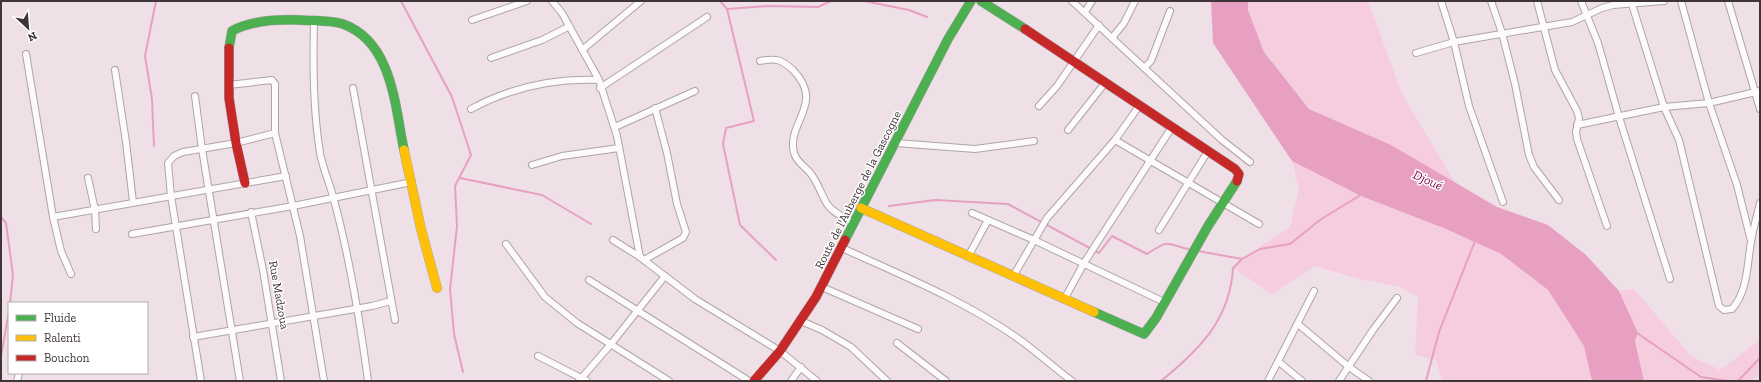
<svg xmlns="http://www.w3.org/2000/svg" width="1761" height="382" font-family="'Zilla Slab',serif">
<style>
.green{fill:#f6cdde}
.water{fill:#e7a0c1}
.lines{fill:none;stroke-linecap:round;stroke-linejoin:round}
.stream{stroke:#e7a0c1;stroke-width:2}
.street-casing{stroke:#afa4a9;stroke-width:8}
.fast-casing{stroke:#afa4a9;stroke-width:10}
.slow-casing{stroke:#afa4a9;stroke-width:10}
.jam-casing{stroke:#afa4a9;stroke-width:10}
.street{stroke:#fcfafb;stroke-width:6}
.fast{stroke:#4caf50;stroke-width:9}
.slow{stroke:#ffc107;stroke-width:9}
.jam{stroke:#c62828;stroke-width:9}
.labels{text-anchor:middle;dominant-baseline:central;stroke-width:3;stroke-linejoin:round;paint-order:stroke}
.street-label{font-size:12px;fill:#3f3539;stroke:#fff}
.water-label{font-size:13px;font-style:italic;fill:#7d044f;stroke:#fff}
</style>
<rect width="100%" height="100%" fill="#eee0e6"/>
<g class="green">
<polygon points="1248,1 1368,1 1402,94 1455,183 1391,145 1309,109 1264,52 1248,10"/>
<polygon points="1292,161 1361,196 1446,229 1500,254 1548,290 1584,346 1592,381 1442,381 1436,360 1415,355 1418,297 1400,287 1356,278 1315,266 1272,294 1233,268 1251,253 1290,227 1299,189"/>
<polygon points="1634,289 1691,356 1720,370 1760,340 1760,374 1751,381 1644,381 1635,341 1638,333 1619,291"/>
</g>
<polygon class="water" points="1211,1 1248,1 1248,10 1264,52 1309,109 1391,145 1497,207 1548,225 1586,255 1619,291 1638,333 1635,341 1644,381 1592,381 1584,346 1548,290 1501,254 1446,229 1361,196 1292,161 1213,43"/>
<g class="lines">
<g class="stream">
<polyline points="401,1 452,97 471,155 455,186 457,226 450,289 454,334 463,372"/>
<polyline points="720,1 727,9 754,121 726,128 723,144 740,225 776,260"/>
<polyline points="864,1 909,10 927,17"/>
<polyline points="727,9 768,6 818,7 831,1"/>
<polyline points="154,146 152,99 145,56 156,1"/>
<polyline points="460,178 542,195 591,224"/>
<path d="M889,206L935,200L1008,204L1099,253L1112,236L1147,254C1173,237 1165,245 1192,250"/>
<polyline points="1,217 6,223 13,275 10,303"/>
<polyline points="1198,251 1242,259"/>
<polyline points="1637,333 1701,377 1728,381"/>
<polyline points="1,356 9,311"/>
<polyline points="1142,381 1145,381"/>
<path d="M1161,381C1199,350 1230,320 1233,268L1242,259L1260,249L1290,244L1320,220L1362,194"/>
<polyline points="1426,381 1439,332 1475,241"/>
<polyline points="1738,381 1760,358"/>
</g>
<defs>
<g id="street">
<polyline points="552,1 562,13 599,80 617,136 640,257 695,299 780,351 817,381"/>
<polyline points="1072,1 1222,140 1250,162"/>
<polyline points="1441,1 1454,42 1469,106 1503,202"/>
<polyline points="1491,1 1502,33 1515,84 1529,155 1534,167 1559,200"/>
<polyline points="1537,1 1555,70 1577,111 1579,118 1576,132 1577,139 1607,226"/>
<polyline points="1581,1 1598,43 1619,117 1670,279"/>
<path d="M1631,1L1664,107L1679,140L1719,306L1724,310L1732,309C1748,291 1747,265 1751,242C1753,229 1757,216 1760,203"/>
<polyline points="1681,1 1709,103 1737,185 1751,241"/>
<polyline points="1728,1 1760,109"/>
<polyline points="1085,12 1092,1"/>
<polyline points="472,20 527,1"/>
<path d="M314,21C313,65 313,109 320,153C323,169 330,184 334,200C350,259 360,321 368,381"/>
<polyline points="1112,38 1124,23 1135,1"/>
<polyline points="582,50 641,1"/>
<polyline points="1416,53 1454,42 1572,22 1602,8 1613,5 1664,1"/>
<polyline points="26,54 53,217 61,251 71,274"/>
<polyline points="491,58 542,40 568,27"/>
<path d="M760,61C776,58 781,59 793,70C826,104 786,122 794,153C797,163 805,166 811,174C818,183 821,194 827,204C833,213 845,218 854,223"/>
<polyline points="1144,68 1151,61 1170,11"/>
<polyline points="115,70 126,142 133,202"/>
<polyline points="229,85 272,80 275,84 275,133 300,236 324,381"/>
<polyline points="353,88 395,320"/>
<polyline points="600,88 707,17"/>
<polyline points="195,96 202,149 240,381"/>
<polyline points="1039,106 1057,86 1099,25"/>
<path d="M471,109C510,88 555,78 599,80"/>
<polyline points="1577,125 1664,107 1709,103 1760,91"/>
<polyline points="615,127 695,91"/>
<polyline points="1068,130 1105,83"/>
<polyline points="1115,140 1259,224"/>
<polyline points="896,143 975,149 1034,141"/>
<polyline points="532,165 562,156 619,148"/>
<polyline points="88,178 95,210 96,229"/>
<polyline points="251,212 263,270 281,381"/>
<polyline points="972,213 1034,240 1164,302"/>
<polyline points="53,217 286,176"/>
<polyline points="1159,230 1208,151"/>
<polyline points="132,234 293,206 412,182"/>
<polyline points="613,240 640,257"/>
<polyline points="506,244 545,297 577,323 669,381"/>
<path d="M842,248C901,275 963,300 1016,337C1036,351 1053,367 1072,381"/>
<polyline points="969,255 988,220"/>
<polyline points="644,260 683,238 686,232 677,204 667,153 655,108"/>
<polyline points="1014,275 1047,218 1115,140 1139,106"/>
<polyline points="589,280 749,381"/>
<polyline points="822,287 918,329"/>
<polyline points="1065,298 1084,263 1172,127"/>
<polyline points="801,321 822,330 851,347 887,381"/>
<polyline points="1298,324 1349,367 1369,381"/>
<polyline points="193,337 372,306 391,301"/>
<polyline points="897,343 946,381"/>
<polyline points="538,356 587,381"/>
<polyline points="1279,362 1302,381"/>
<polyline points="17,381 19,373"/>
<polyline points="201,381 171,196 168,163 174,156 183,152 236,143 275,133"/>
<polyline points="579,381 611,344 665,276"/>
<polyline points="791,381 801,367"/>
<polyline points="1268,381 1314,291"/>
<polyline points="1339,381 1373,330 1397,298"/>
</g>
<g id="fast">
<polyline points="981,1 1025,29"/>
<path d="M229,48L232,31C252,20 278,19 301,20C315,21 329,20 343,24C393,42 395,108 404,150"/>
<polyline points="845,240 948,39 971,1"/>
<polyline points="1094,312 1144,334 1156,318 1208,226 1237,181"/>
</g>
<g id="slow">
<polyline points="404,150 421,229 437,288"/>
<polyline points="861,208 1094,312"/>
</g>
<g id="jam">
<polyline points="1025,29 1235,169 1239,174 1237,181"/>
<polyline points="229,48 229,98 236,143 245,183"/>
<polyline points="754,381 780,351 816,297 845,240"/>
</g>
</defs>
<use href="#street" class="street-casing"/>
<use href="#fast" class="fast-casing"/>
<use href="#slow" class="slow-casing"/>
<use href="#jam" class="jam-casing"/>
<use href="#street" class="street"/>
<use href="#fast" class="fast"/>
<use href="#slow" class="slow"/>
<use href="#jam" class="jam"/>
</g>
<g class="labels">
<g class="street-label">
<text transform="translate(858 190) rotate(-63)">Route de l'Auberge de la Gascogne</text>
<text transform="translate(279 295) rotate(80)">Rue Madzoua</text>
</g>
<g class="water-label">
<text transform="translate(1428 180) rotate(24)">Djoué</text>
</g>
</g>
<rect width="1761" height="382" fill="none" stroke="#3f3539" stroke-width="4"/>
<rect x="8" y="302" width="140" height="72" fill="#ffffff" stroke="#b2aeb0"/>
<rect x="16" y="315" width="20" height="6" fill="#4caf50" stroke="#b2aeb0"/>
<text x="44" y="322" font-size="12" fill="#3f3539">Fluide</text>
<rect x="16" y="335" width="20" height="6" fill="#ffc107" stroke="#b2aeb0"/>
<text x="44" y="342" font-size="12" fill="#3f3539">Ralenti</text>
<rect x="16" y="355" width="20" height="6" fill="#c62828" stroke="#b2aeb0"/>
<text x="44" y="362" font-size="12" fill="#3f3539">Bouchon</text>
<g transform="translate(28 28) rotate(154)" stroke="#ffffff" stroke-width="3" paint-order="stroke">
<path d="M0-3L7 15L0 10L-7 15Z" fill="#3f3539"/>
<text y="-6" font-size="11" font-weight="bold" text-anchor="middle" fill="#3f3539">N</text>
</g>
</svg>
